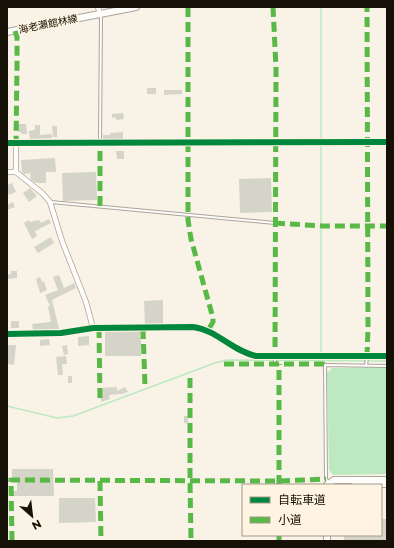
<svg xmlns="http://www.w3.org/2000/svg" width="394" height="548" font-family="Montserrat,'Noto Sans JP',sans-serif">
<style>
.water{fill:#bce9c0}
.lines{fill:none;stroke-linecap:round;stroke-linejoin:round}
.stream{stroke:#bce9c0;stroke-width:1.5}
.building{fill:#d5d4c9}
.lane-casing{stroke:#aaa59b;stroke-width:4}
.street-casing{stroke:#aaa59b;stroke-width:6}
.secondary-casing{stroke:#aaa59b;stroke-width:8}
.lane{stroke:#fefdfb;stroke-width:2}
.street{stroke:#fefdfb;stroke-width:4.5}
.secondary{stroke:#fefdfb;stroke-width:6}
.quiet{stroke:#58b947;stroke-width:5;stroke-dasharray:10 5;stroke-linecap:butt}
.cycleway-casing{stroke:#fef4e1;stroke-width:8}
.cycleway{stroke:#00873e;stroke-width:6}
.labels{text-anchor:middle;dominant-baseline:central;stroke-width:3;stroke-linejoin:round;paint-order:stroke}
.street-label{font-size:10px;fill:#161106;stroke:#fef4e1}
</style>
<rect width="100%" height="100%" fill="#f8f2e7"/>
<polygon class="water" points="387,367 387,474 333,475 329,470 327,373 332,368"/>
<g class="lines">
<g class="stream">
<polyline points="321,7 321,138"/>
<polyline points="321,146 321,223"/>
<polyline points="321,229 321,352"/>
<polyline points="7,406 57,418 73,416 215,363 227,360 387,361"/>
</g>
</g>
<g class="building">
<rect x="147" y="88" width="9" height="6"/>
<polygon points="164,90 182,90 182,94 164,95"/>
<polygon points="123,113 124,119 116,120 116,117 112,118 112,114"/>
<polygon points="18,124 26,124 27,134 21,134 21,132 18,132"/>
<polygon points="35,125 40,125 40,135 52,134 52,138 30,139 29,131 35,130"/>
<polygon points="52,126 57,126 57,137 53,137"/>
<polygon points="123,132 123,139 103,139 103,135 110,135 110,133"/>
<polygon points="116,151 124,151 124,159 117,159"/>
<polygon points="55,158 56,172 46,172 46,183 36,183 31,180 30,173 24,174 22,172 21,160"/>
<polygon points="96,172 97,200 63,201 62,173"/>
<polygon points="271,178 272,212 240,213 239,179"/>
<polygon points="12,183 16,192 9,195 7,190 7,185"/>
<polygon points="30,188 37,196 29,202 23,193"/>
<polygon points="13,202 15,207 7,210 7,205"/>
<polygon points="49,219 51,223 35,231 37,236 32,239 24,223 29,220 30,222 39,220 41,223"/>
<polygon points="51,237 54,243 38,253 34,247"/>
<polygon points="11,271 17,271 17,278 7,279 7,275 11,274"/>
<polygon points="59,275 64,288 74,283 76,288 52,300 59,329 33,330 32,324 51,322 48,307 50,306 45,295 58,290 53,277"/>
<polygon points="40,277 42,282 44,281 47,290 40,293 36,279"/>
<polygon points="163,300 163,324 145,324 144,301"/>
<rect x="11" y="321" width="8" height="7"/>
<polygon points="141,331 141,356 105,356 105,332"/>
<polygon points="89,336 89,345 78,346 78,337"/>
<polygon points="49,339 50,345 40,346 40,340"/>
<polygon points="7,345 16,345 14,365 7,364"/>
<polygon points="67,345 68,354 64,355 62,346"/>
<polygon points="66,356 67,364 62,364 63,375 58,375 56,357"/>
<rect x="68" y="376" width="4" height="7"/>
<polygon points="117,387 117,391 125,387 128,392 121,394 109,395 110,399 101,402 100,388"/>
<rect x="184" y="416" width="4" height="7"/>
<polygon points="12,469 53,469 54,496 12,496 12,491 17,491 17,479 12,478"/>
<polygon points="59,498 95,498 96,522 59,523"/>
<polygon points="381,519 387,519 387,541 344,541 344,535 381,535"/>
</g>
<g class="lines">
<defs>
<g id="lane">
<polyline points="100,142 101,16"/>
<polyline points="51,202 275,223"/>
<polyline points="275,364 275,357"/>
<polyline points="366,366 367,357"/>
<polyline points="7,480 11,480"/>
<polyline points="328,482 326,479 325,365 387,366"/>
</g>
<g id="street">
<polyline points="98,7 100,14"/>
<polyline points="7,143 387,142"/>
<polyline points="16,143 16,172"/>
<polyline points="7,172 16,172 42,193 50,202 62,241 86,302 93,328"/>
<path d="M7,334L61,333L93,328L193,327C217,330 232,351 256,356H387"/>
</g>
<g id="secondary">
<polyline points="7,32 136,7"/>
<polyline points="355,484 387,484"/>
<polyline points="327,485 334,480 387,480"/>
<polyline points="327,541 327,535"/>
</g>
</defs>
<use href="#lane" class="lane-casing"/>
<use href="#street" class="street-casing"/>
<use href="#secondary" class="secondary-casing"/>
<use href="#lane" class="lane"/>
<use href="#street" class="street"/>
<use href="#secondary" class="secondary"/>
<g class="quiet">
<polyline points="188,7 188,220 191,239 213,318 213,322 208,330"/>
<polyline points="273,7 276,68 275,356"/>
<polyline points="15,31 17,37 17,66 16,143"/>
<polyline points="100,206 100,142"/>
<polyline points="275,223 322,226 387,226"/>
<polyline points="99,328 100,400"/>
<polyline points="143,329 145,386"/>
<polyline points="367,357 368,327 367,7"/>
<polyline points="224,364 323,364 325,365"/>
<polyline points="190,378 190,481 191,541"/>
<polyline points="100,481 101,541"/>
<polyline points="279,485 279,364"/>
<polyline points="279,535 279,541"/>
<polyline points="12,541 11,480 279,481 326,479"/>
</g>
<defs>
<g id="cycleway">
<polyline points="7,143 387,142"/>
<path d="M7,334L61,333L93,328L193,327C217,330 232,351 256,356H387"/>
</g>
</defs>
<use href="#cycleway" class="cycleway-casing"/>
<use href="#cycleway" class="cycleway"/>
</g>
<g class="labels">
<g class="street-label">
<text transform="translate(48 24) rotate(-11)">海老瀬館林線</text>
</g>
</g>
<rect width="394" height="548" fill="none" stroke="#161106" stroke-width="16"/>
<rect x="242" y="484" width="140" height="52" fill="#fef4e1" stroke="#a19989"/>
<rect x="250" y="497" width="20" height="6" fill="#00873e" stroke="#a19989"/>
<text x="278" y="504" font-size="12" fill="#161106">自転車道</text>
<rect x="250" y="517" width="20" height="6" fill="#58b947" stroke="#a19989"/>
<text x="278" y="524" font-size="12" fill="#161106">小道</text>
<g transform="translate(32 516) rotate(152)" stroke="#fef4e1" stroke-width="3" paint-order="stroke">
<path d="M0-3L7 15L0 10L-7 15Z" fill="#161106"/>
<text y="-6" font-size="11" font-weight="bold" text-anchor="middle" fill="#161106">N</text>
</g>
</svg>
